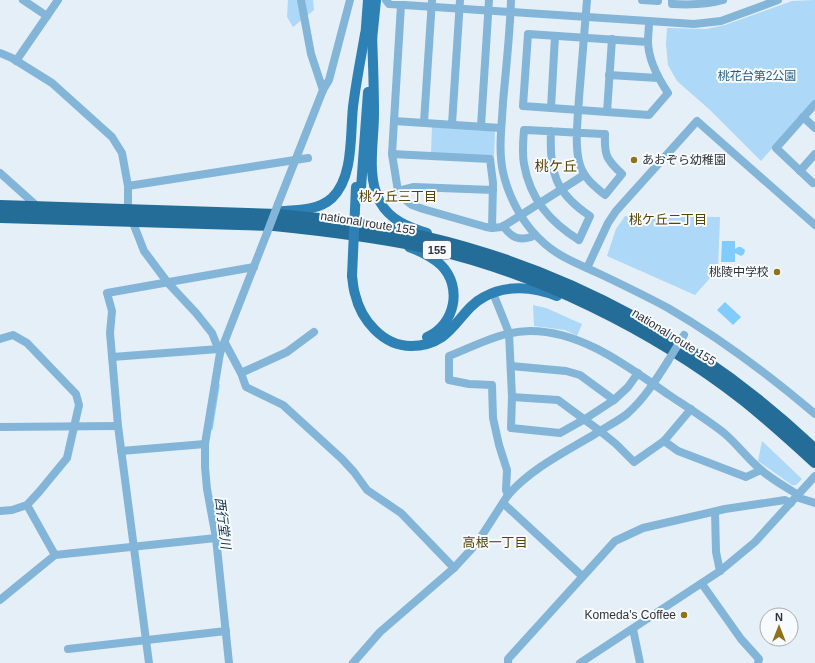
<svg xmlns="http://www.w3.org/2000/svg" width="815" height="663" font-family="Arial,'Noto Sans JP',sans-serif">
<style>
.green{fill:#add8f7}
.water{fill:#81ccff}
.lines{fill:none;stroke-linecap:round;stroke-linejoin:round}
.stream{stroke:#81ccff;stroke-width:1.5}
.minor{stroke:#83b5d9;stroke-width:8}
.major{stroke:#2d81b4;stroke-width:10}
.highway{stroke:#256d99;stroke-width:12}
.minor-bridge{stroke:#83b5d9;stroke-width:8}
.major-bridge{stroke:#2d81b4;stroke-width:10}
.poi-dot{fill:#907318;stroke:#f7fbff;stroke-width:1.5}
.labels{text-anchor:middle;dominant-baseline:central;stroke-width:4;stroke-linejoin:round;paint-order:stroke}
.shield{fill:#f7fbff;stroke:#6b6f72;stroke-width:1}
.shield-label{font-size:11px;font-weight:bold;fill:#2f3336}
.park-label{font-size:12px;fill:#275e80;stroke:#f7fbff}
.poi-label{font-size:12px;fill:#2f3336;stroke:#f7fbff;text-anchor:end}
.street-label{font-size:12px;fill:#2f3336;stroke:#f7fbff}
.neighbourhood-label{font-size:13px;fill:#574402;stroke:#f7fbff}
.water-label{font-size:13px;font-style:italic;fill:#113247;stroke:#f7fbff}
.quarter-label{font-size:14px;fill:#574402;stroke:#f7fbff}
</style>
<rect width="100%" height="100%" fill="#e5eff7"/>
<g class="green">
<polygon points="288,0 313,0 314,10 293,27 287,17"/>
<polygon points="815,0 815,100 761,161 710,110 677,81 668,65 666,44 667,28 706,29 725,25 792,1"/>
<polygon points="432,125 493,130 495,132 494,157 431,154"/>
<polygon points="625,216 720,217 718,269 695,295 607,256 616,229"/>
<polygon points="533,305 546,308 582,324 577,336 565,330 534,326"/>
<polygon points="762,441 802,479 796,485 792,485 758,461"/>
</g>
<g class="water">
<polygon points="722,241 735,241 735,249 738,247 741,247 745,250 744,254 741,256 735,253 735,262 721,262"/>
<polygon points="725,302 741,317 733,325 717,310"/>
</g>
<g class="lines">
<polyline class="stream" points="212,429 219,385"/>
<g class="minor">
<polyline points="23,0 47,16"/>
<polyline points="301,0 311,54 323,90"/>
<polyline points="386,0 389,4 694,24 721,21 778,0"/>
<path d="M511,0C510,34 506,68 503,102C502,125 498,149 503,172C509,199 524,226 545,244C561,258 581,265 600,274C623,285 646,296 668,308C720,338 769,375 815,414"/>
<polyline points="642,0 658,1 658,0"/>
<path d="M672,0V4C690,5 706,5 723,0"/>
<polyline points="401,5 392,154 398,191 403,198 412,205 423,209 486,227 492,228 502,227 584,175"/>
<path d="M648,42L528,34L523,106L649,115L668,93C658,78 648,60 648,41C648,35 649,29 649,22"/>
<polyline points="0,53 12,58 52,83 112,137 122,153 128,186 128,210 144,251 168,283 196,313 212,333 220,353"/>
<polyline points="16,61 58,0"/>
<polyline points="609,75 658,78"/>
<polyline points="551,108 555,36"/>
<polyline points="607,112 612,39"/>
<polyline points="803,117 815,128"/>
<polyline points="394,121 501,128"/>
<polyline points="424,122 432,0"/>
<polyline points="452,124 460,0"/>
<polyline points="481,126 489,0"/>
<path d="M551,131C549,171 555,193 590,216L579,240C550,222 530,199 524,164C522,153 523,141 524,130C551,131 578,133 605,134C604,156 607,160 622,174L605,195C594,186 584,178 580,165C574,147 578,117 579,98C582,65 584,33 587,0"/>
<polyline points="392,154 490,159 493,183 492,228"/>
<polyline points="800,171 815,154"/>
<polyline points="0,173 38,207"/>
<polyline points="813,183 776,148 815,104"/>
<polyline points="128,186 308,158"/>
<polyline points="398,191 414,187 493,190"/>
<polyline points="278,204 323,90 329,80 350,0"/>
<path d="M503,226C511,237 518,241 531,237"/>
<polyline points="587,268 608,223 616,211 697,121 815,225"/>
<polyline points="495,298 509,333 512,397 511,428 560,433 585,419 614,400 628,387 638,373"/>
<polyline points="0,339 13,335 27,343 76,394 79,405 67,458 39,492 27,505 12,510 0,511"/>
<polyline points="225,343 241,373 246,387 283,405 342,459 354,472 367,490 401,513 454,568"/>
<polyline points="112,357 219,349"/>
<polyline points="511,366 566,371 580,375 614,400"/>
<polyline points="241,373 287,352 314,332"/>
<polyline points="512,397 558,400 600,431 616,444 634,462 664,441 691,409"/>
<polyline points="0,427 118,426"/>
<polyline points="664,441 678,451 746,477 761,470"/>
<polyline points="121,451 205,444"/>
<path d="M508,495L506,490L507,470L499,445L493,418L492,385L469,384L449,380V356C475,346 501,331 530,331C582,331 627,366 669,395C687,407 706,419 724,433C737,444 747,458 760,469C771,479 786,487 798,495"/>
<polyline points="796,497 815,503"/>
<polyline points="503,503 582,576"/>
<polyline points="27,505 55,555"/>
<polyline points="715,512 716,552 720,571"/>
<polyline points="702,584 741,639 759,659 758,663"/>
<polyline points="0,600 55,555 216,538"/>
<polyline points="633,629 640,663"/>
<polyline points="68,649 226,631"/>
<polyline points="149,663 118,426 110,333 112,311 107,293 254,267"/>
<polyline points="229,663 216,538 207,489 205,467 205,444 220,353 267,233"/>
<path d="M353,663L380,632L454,568L477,543L508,495C532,468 565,452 595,434C606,427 618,421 627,414C644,399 656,380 668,361"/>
<polyline points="508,663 508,659 615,541 643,528 725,509 785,500 791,503"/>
<polyline points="580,663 720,571 755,542 815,476"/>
</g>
<g class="major">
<path d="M372,35C373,61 374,88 374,114C374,142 366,176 380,202C390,220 408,227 427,233"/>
<polyline points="365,40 368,0"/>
<polyline points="372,40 376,0"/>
<polyline points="361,188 368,92"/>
<path d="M283,211C300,210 319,210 332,198C354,177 350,134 353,107C356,82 361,58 365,34"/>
<path d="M409,247C420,251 432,257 441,265C463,287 455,325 427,337"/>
<path d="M352,276C353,282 353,288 355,294C361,320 383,346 411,346C422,346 433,343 442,337C458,326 466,306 484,297C506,284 534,287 557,296"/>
</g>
<g class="highway">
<path d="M0,206L278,215C327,219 376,226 424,237C571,271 706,346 815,450"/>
<path d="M0,217L274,225C323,230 372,236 421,246C534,270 653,329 744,400C769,420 792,441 815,462"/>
</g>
<g class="minor-bridge">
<polyline points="267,233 278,204"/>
<polyline points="668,361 684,335"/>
</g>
<polyline class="major-bridge" points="352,276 356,187"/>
</g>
<g class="poi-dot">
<circle cx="634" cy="160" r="4"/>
<circle cx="777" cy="272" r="4"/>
<circle cx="684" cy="615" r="4"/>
</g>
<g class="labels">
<rect class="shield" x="423" y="241" width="28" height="18" rx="3"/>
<g class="shield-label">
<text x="437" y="250">155</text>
</g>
<g class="park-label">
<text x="757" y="76">桃花台第2公園</text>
</g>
<g class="poi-label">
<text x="642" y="160" text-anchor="start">あおぞら幼稚園</text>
<text x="769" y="272">桃陵中学校</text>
<text x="676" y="615">Komeda's Coffee</text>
</g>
<g class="street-label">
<text transform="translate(368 223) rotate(9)">national route 155</text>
<text transform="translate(674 337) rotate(32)">national route 155</text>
</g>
<g class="neighbourhood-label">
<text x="398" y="196">桃ケ丘三丁目</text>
<text x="668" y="219">桃ケ丘二丁目</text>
<text x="495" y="542">高根一丁目</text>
</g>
<g class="water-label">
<text transform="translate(223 523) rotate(83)">西行堂川</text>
</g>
<g class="quarter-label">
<text x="556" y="166">桃ケ丘</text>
</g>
</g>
<g transform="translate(779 627)"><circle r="19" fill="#f7fbff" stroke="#a7abaf"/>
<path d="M0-3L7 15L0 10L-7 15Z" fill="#907318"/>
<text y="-6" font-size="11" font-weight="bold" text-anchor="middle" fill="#2f3336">N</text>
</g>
</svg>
